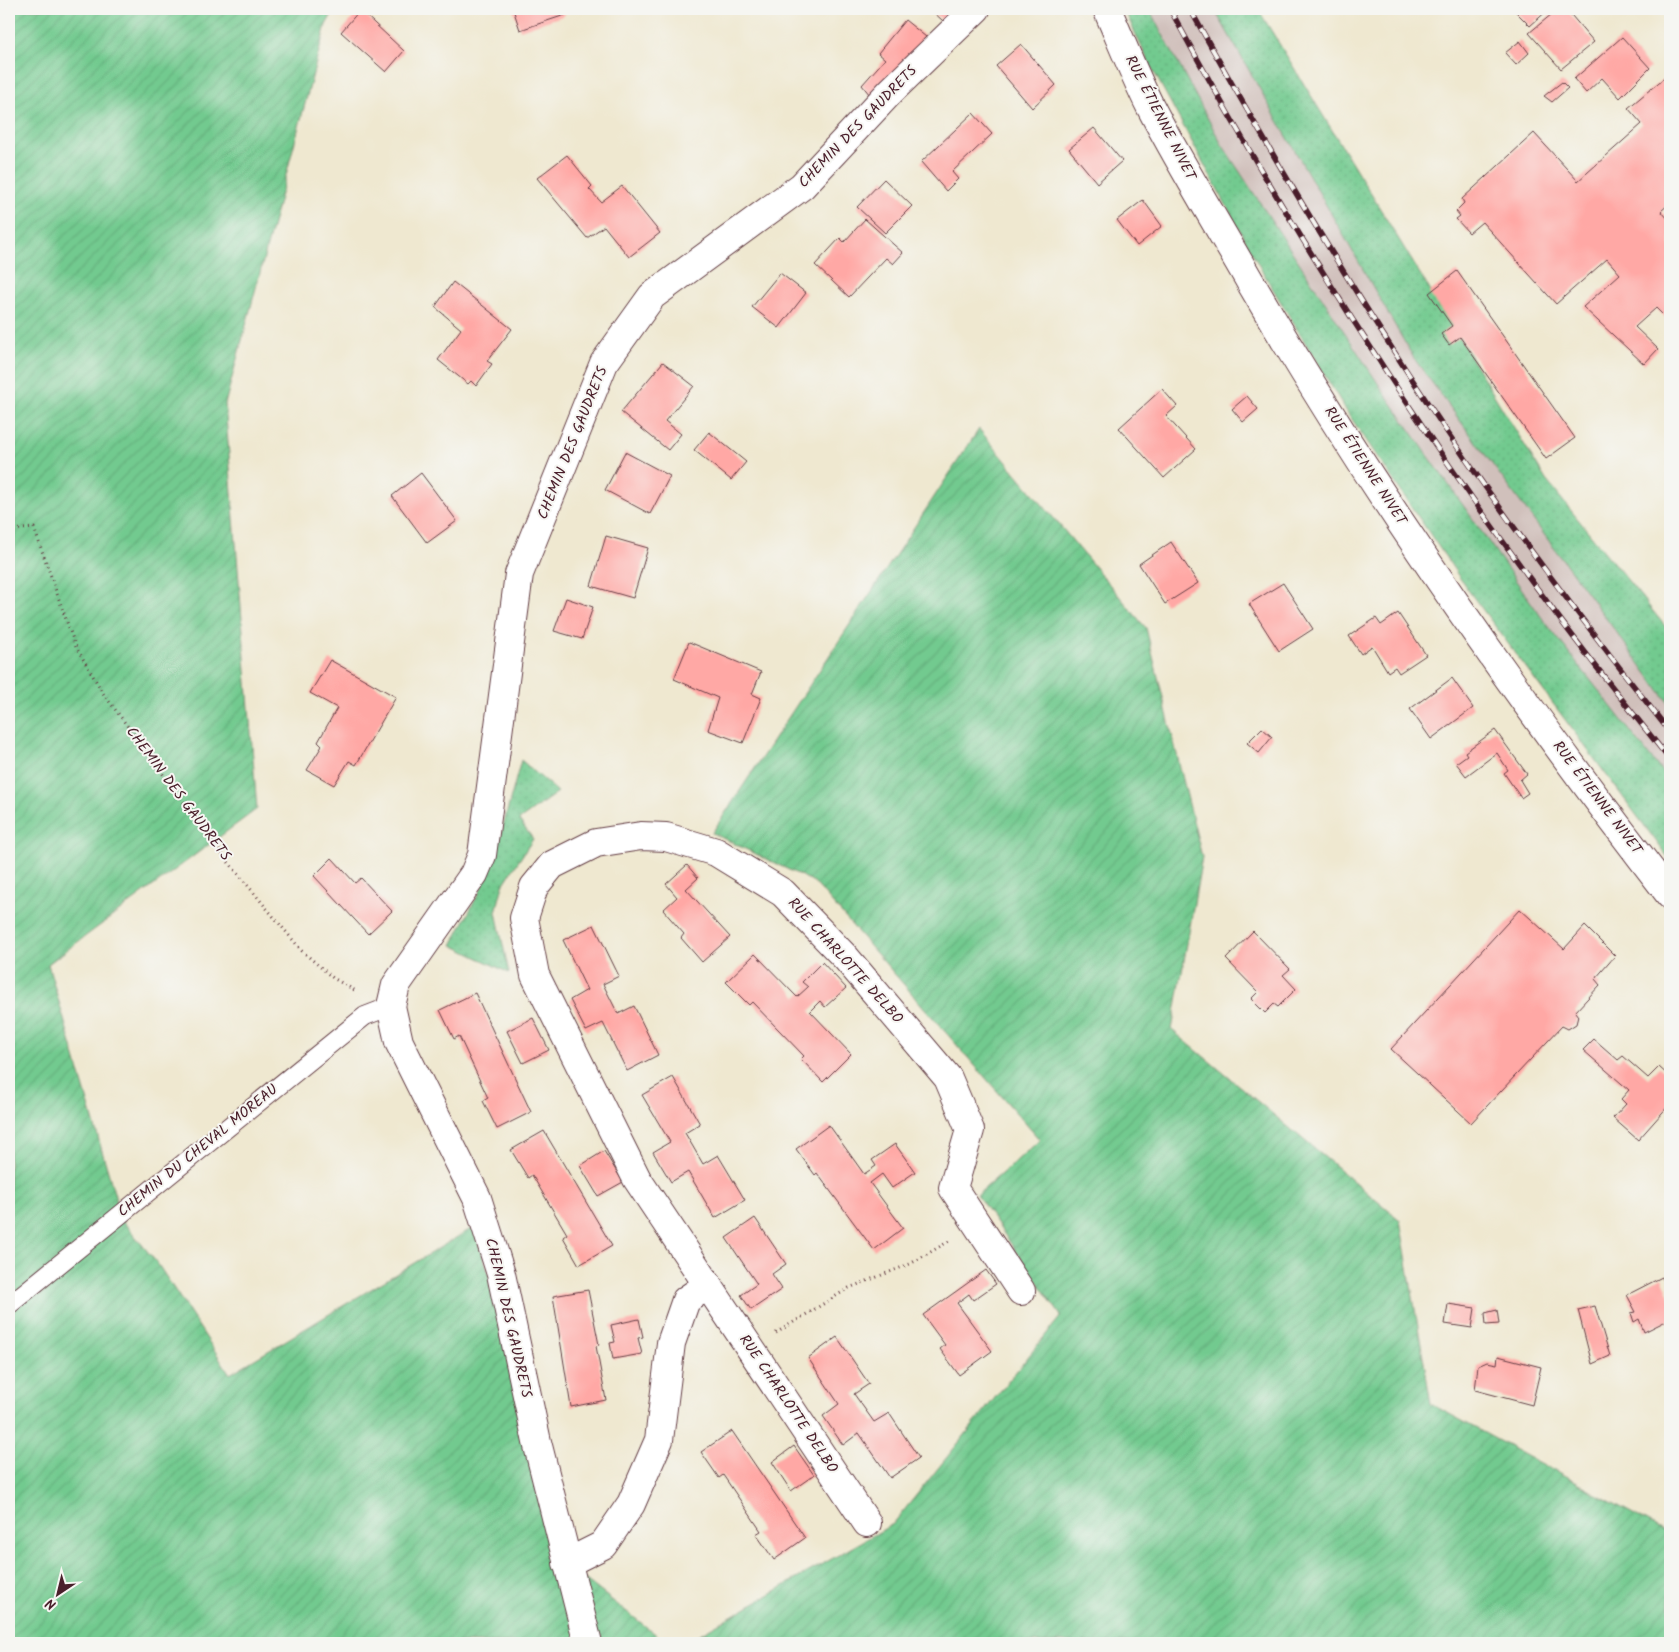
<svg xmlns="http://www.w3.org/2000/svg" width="1679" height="1652" font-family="Kalam,sans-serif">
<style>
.railway{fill:#d0c0bb}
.grass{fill:url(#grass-dots);stroke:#5e745d}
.garden{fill:url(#garden-furrows);stroke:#5e745d}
.building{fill:#ffa8a5}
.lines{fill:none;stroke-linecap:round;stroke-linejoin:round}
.lane-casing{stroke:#633d44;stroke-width:20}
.street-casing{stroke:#633d44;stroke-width:30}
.path{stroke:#633d44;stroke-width:3;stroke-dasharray:1 4;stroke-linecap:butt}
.lane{stroke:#fff;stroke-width:18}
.street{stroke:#fff;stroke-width:28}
.rail-casing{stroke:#4a1f2b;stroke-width:5.5}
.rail{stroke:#f6f6f2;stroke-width:4;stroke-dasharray:11;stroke-linecap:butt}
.labels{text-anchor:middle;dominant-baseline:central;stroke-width:4;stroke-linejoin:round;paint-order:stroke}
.street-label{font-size:15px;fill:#4a1f2b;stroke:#f6f6f2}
</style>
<defs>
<pattern id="grass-dots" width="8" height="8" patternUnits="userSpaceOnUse" patternTransform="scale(1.25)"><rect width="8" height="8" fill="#72ca8f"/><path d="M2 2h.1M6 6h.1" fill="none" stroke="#64ad7c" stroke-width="1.8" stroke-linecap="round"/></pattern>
<pattern id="garden-furrows" width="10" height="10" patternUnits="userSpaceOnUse" patternTransform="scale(1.25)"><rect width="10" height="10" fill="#72ca8f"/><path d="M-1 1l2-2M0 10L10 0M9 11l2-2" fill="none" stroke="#64ad7c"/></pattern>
</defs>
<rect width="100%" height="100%" fill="#f6f6f2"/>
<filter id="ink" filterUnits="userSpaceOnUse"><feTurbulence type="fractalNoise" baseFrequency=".02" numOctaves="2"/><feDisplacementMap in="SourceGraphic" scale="10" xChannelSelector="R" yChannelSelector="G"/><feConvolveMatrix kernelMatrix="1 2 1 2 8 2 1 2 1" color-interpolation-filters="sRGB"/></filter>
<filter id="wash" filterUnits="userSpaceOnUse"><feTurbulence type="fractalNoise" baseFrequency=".0096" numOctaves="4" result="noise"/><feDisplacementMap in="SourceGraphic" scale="20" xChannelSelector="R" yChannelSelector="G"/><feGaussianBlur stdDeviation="1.12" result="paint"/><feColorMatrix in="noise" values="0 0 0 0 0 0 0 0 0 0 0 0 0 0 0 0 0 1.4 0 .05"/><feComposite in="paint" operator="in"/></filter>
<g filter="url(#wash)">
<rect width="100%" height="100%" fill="#efe8d0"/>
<polygon class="railway" points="1141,9 1219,9 1670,664 1670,808 1370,399"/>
<g class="grass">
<polygon points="1124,9 1149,9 1221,143 1381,388 1542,618 1670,782 1670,860 1468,590 1347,412 1262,271 1149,63"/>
<polygon points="1214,9 1258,9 1546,480 1670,632 1670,705 1413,357"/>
<polygon points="521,760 558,792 519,820 533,839 503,885 496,912 509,973 452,945 492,867"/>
</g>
<g class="garden">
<polygon points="9,9 335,9 326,25 225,404 257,809 48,964 122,1220 157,1263 230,1374 474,1227 502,1316 559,1559 667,1643 9,1643"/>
<polygon points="979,429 1146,628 1202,857 1172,1030 1400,1220 1431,1404 1670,1534 1670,1643 684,1643 893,1524 1061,1316 977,1195 1040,1140 814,882 712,833"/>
</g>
<g id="blocks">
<g class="building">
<polygon points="513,9 563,9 565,15 520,30"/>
<polygon points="930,9 956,9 943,21"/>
<polygon points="1513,9 1549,9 1530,26"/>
<polygon points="1558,9 1566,9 1594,42 1561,69 1529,33"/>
<polygon points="360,10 404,51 386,72 341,32"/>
<polygon points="905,20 926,37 873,99 862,85 885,59 878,53"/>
<polygon points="1622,37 1650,68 1620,98 1602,78 1586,93 1574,79"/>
<polygon points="1520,41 1529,53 1516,65 1505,53"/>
<polygon points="1021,44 1056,85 1032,108 996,66"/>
<polygon points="1670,73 1670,203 1661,211 1670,221 1670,315 1666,318 1656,308 1635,327 1658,349 1644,364 1583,307 1620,274 1607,259 1556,304 1482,222 1469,233 1456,219 1460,216 1456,211 1464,203 1462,199 1534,133 1578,181 1642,124 1628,108"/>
<polygon points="1562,82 1568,88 1552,102 1544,96"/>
<polygon points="973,113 992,134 952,172 958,179 946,191 921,162"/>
<polygon points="1094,128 1122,161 1097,183 1069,149"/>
<polygon points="567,155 592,186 589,189 601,202 622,186 660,233 629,257 604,226 587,238 537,178"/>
<polygon points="884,179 912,206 885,233 857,207"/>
<polygon points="1143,200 1162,226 1137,246 1117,220"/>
<polygon points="865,219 903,253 893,264 886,258 849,297 815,265 840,238 844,242"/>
<polygon points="1457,271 1575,438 1546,459 1460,337 1449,345 1441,334 1452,326 1429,293"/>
<polygon points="780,273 806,293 779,328 752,307"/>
<polygon points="453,282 512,329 487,361 492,364 476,386 471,381 468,384 438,360 461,329 435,307"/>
<polygon points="663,362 694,386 665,421 681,434 668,450 621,412"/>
<polygon points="1162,389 1177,406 1166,416 1196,449 1164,478 1119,428"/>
<polygon points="1247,396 1258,409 1243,422 1232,409"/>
<polygon points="709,432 746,462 731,480 694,450"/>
<polygon points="625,452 670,476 650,514 605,490"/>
<polygon points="421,473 457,521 427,543 392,496"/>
<polygon points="606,536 648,548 633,598 591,586"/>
<polygon points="1171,542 1198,583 1165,604 1139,564"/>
<polygon points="1283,583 1313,629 1279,651 1249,604"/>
<polygon points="566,598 593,607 582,639 554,631"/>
<polygon points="1398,613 1426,655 1399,673 1395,667 1388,672 1372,646 1361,654 1349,636 1376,618 1381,625"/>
<polygon points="689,642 761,672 752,694 761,698 743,743 708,730 718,698 674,679"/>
<polygon points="330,660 396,697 356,765 349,761 334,785 307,770 322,746 318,742 337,708 310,693"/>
<polygon points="1452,678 1473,708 1431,739 1410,709"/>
<polygon points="1262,728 1272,737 1259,753 1247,743"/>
<polygon points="1495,730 1527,774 1520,780 1528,793 1521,798 1504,773 1508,770 1497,753 1466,776 1456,763 1467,755 1465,752"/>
<polygon points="332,858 355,883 361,878 392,911 368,934 314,876"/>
<polygon points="687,865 698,878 686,889 730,937 702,962 681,938 684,934 663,910 677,897 666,884"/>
<polygon points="1520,909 1564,949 1585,926 1615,956 1595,979 1600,985 1575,1012 1578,1016 1576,1024 1568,1029 1562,1026 1471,1123 1391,1049"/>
<polygon points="594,925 619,976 603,984 618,1014 634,1006 658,1055 627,1071 603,1023 586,1031 570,1000 587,990 563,940"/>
<polygon points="1253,931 1290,969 1283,975 1296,989 1278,1007 1274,1004 1265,1013 1251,999 1258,992 1226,959"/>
<polygon points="755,954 797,997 808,987 802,982 822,962 846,988 825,1007 820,1001 810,1011 851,1054 823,1082 801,1059 804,1056 752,1002 749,1005 726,982"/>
<polygon points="475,993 531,1112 497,1129 483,1101 488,1098 459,1036 454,1039 440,1010"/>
<polygon points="533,1018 549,1050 523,1063 507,1031"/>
<polygon points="1594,1039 1618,1060 1623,1056 1648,1078 1659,1067 1670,1077 1670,1104 1638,1140 1613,1118 1626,1104 1621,1099 1629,1090 1583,1050"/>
<polygon points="673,1077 700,1124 685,1133 703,1164 718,1155 745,1200 715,1218 688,1172 671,1182 653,1152 670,1142 642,1095"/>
<polygon points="829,1125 864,1174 876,1166 872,1160 895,1144 915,1172 892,1188 882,1174 870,1183 903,1228 874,1250 817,1173 815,1175 796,1149"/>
<polygon points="544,1131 612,1246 579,1265 563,1237 567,1234 532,1175 528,1178 511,1150"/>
<polygon points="604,1151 623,1182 598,1196 580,1166"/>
<polygon points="755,1218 786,1264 772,1274 782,1289 751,1310 741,1295 757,1284 726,1238"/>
<polygon points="986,1270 996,1284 973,1300 969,1294 957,1303 992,1351 959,1375 940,1349 945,1345 923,1315"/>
<polygon points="1662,1277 1670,1295 1670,1319 1644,1332 1639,1319 1634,1322 1631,1313 1636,1312 1627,1295"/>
<polygon points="588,1290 599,1345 596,1346 606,1400 571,1407 553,1296"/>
<polygon points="1448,1304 1475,1308 1472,1328 1445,1324"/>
<polygon points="1595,1306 1610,1356 1592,1364 1578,1310"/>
<polygon points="1497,1310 1499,1324 1486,1325 1485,1313"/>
<polygon points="639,1319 643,1337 638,1338 642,1354 613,1359 610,1343 615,1342 611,1325"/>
<polygon points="837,1337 869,1384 854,1394 874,1422 889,1413 919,1458 890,1478 859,1433 843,1445 823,1416 839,1404 808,1358"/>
<polygon points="1498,1356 1541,1367 1532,1405 1475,1390 1478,1366 1487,1362 1497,1364"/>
<polygon points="732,1431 805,1538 774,1560 756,1534 761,1531 723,1475 719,1478 701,1452"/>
<polygon points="794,1446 814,1475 791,1491 772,1462"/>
</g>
</g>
</g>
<g filter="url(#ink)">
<use href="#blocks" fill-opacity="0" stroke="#633d44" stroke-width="1"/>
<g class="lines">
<defs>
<polyline id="lane" points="9,1305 365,1016 391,1006"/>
<g id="street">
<path d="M1107,9C1121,41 1134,74 1150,106C1181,166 1218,225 1252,285C1376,498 1519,700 1670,895"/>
<polyline points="867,1523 637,1179 535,975 524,918 534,887 552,865 596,843 641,836 666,837 716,852 783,893 846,958 948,1078 970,1130 953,1188 1021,1291"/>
<polyline points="567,1563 603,1545 631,1504 659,1440 671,1343 686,1300 708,1285"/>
<polyline points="588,1643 537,1442 501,1274 477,1198 399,1042 391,1006 396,985 474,874 482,855 519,574 604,363 652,296 802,186 891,91 976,9"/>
</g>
</defs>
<use href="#lane" class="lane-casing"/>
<use href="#street" class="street-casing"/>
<g class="path">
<polyline points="9,530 34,528 75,645 103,693 225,858 302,951 333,978 356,991"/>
<polyline points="776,1333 849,1288 910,1264 951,1240"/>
</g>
<use href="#lane" class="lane"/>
<use href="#street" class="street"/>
<defs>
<g id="rail">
<path d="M1170,9C1281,214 1406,412 1545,599C1585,654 1628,707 1670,760"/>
<path d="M1190,9C1265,144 1344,277 1429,405C1504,518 1586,626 1670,732"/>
</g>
</defs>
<use href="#rail" class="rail-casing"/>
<use href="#rail" class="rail"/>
</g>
</g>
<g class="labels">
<g class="street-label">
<text transform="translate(1160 118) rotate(63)">RUE ÉTIENNE NIVET</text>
<text transform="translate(858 127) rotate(-46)">CHEMIN DES GAUDRETS</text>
<text transform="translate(573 443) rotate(-68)">CHEMIN DES GAUDRETS</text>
<text transform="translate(1365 466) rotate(57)">RUE ÉTIENNE NIVET</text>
<text transform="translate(178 794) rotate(53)">CHEMIN DES GAUDRETS</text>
<text transform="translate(1597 798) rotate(53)">RUE ÉTIENNE NIVET</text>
<text transform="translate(845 961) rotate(48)">RUE CHARLOTTE DELBO</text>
<text transform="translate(198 1151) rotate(-39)">CHEMIN DU CHEVAL MOREAU</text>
<text transform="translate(508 1318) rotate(77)">CHEMIN DES GAUDRETS</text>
<text transform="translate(788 1404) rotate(56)">RUE CHARLOTTE DELBO</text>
</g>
</g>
<rect width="1679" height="1652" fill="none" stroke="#f6f6f2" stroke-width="30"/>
<g transform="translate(58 1594) rotate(215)" stroke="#f6f6f2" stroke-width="4" paint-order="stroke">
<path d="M0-4L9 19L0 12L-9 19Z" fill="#4a1f2b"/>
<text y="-8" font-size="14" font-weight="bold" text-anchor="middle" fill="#4a1f2b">N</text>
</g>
</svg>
